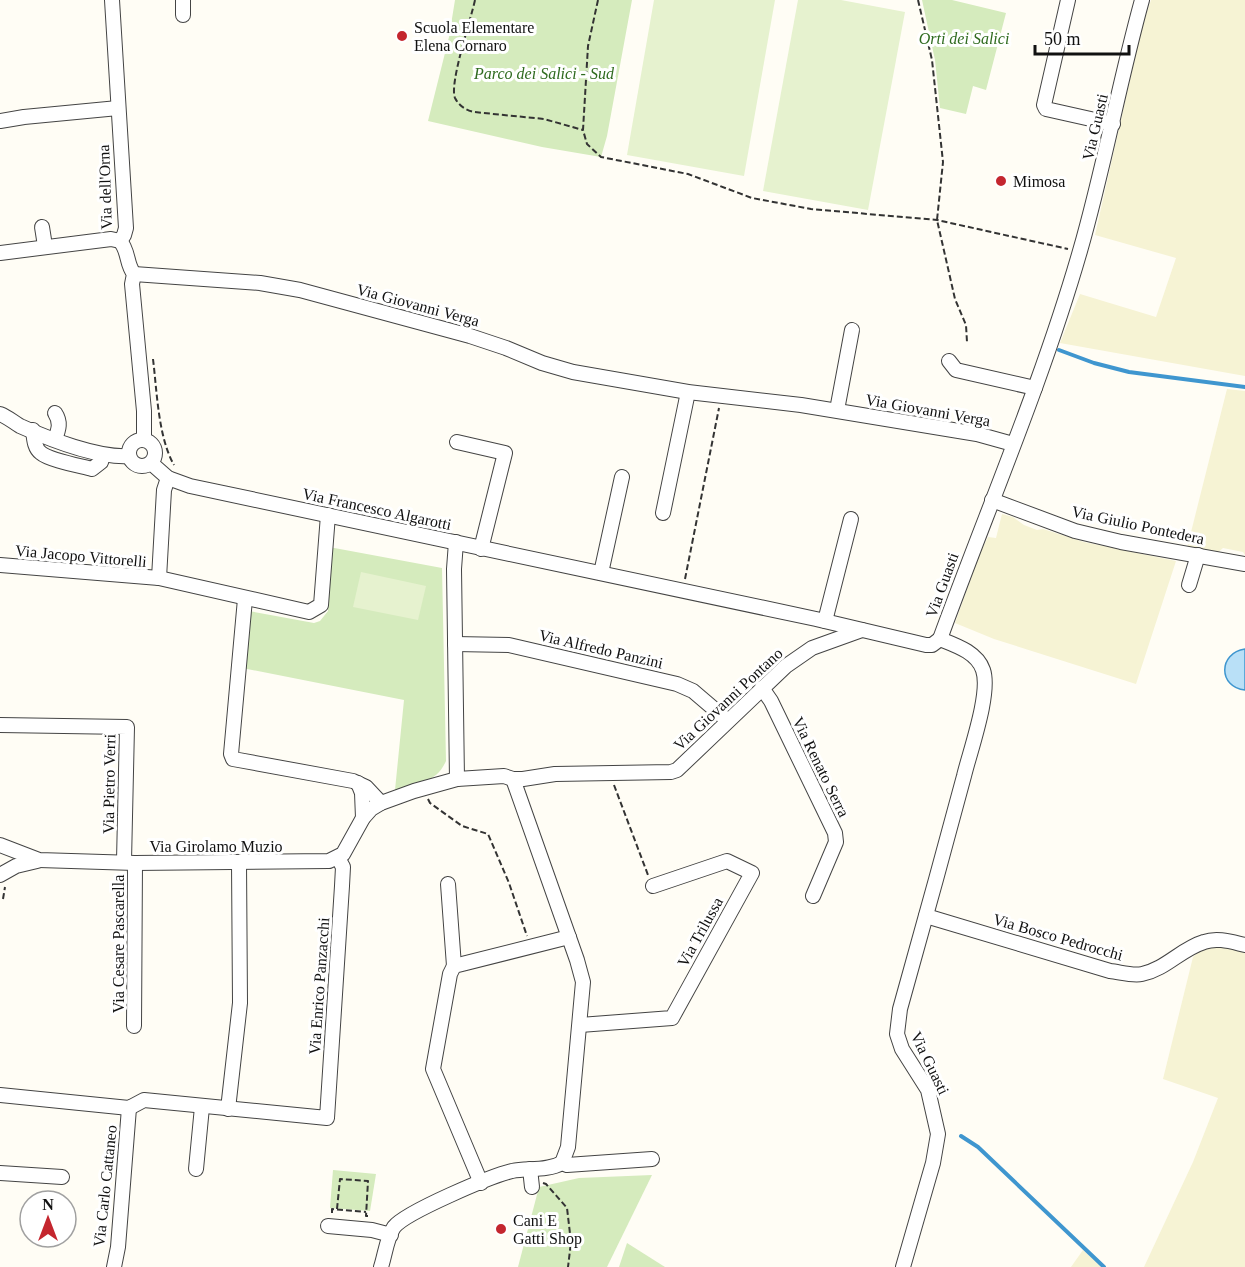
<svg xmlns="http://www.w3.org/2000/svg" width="1245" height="1267" font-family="'Times New Roman',serif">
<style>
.farmland{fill:#f6f3d4}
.green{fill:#d5ebbd}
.pitch{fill:#e6f2cf}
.water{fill:#b9e0f7;stroke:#3f96cf;stroke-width:1.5}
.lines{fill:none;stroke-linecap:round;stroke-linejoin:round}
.stream{stroke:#3f96cf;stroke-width:4}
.minor-casing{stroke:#444;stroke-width:16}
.path{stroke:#333;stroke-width:2;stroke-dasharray:6 3;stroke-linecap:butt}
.minor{stroke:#fff;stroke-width:14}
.poi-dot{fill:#c4262e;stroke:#fff;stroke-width:2}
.labels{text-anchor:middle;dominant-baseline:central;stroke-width:6;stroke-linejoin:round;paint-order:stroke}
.poi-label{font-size:16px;fill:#111;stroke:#fff;text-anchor:start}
.park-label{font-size:16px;font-style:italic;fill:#2f6b1f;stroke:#fff}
.street-label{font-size:16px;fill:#111;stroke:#fff}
</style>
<rect width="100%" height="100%" fill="#fffdf5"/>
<g class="farmland">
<polygon points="1151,0 1245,0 1245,376 1060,343 1080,294 1156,317 1176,258 1095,235 1141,31"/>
<polygon points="1227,389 1245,391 1245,555 1243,552 1223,548 1216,554 1187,548"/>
<polygon points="1002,514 1013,517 1024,525 1037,530 1043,529 1084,542 1176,561 1136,684 994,639 955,623 980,553 988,537 996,538"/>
<polygon points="1213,946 1245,947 1245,1267 1144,1267 1193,1162 1218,1098 1163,1079 1193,957 1201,949"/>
<polygon points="1083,1250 1102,1267 1071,1267"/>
</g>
<g class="green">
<polygon points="455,0 632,0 607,136 601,157 542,147 428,121 449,37"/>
<polygon points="922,0 952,0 1006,13 986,90 973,86 966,114 940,108 935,60"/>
<path d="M329,547L442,568L446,761C436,784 416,783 395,790L404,700L242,668L249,611L314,623L320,621L328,611Z"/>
<polygon points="333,1170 376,1174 370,1211 330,1208"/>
<polygon points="652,1175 607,1267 518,1267 539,1187 579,1178"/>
<polygon points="627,1243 665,1267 619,1267"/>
</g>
<g class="pitch">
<polygon points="654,0 775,0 744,176 627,155"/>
<polygon points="798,0 841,0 905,12 868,210 763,191"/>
<polygon points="361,572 426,586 418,620 353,607"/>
</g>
<path class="water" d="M1245,649V690C1218,687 1218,653 1245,649Z"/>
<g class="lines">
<g class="stream">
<polyline points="1059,350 1094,363 1129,372 1245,387"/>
<polyline points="961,1136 978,1147 1104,1267"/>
</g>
<defs>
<g id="minor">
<polyline points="112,0 126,228 124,235 120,241"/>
<polyline points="1068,0 1044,105 1046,109 1113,124"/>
<polyline points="183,15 183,0"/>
<polyline points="0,121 24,117 118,108"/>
<polyline points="42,227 45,246"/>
<path d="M120,241C129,251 126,264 134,274L132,284L144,411V440"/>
<polyline points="0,253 111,239 120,241"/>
<polyline points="134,274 260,283 300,290 470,336 506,348 542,363 573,372 688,392 801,405 977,434 1013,444"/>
<polyline points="949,361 956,370 1035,388"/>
<polyline points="837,410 852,330"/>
<path d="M55,413C61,422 59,429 55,439"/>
<path d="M0,414C8,417 13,422 20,426C49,439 98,458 129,456"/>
<path d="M33,430C34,438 34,448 41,453C49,460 81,466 92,469L101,462L103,455"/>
<circle cx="142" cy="453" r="13"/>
<polyline points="457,442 505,453 481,549"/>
<polyline points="151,463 168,478 190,486 816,619 926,645 932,645 940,639"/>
<polyline points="992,500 1075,531 1121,542 1245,564"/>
<polyline points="663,513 688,392"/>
<polyline points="456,542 454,569 457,779"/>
<polyline points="0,565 159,578 309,612 321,605 328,515"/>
<polyline points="601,573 622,477"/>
<polyline points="159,578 164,490 168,478"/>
<polyline points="1189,585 1198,555"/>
<polyline points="245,599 231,754 233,759 353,781 366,787 381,803"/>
<polyline points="825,621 851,519"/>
<path d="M940,639C987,510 1042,383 1080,251C1104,168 1119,83 1142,0"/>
<polyline points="455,644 509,645 677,684 693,691 727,720"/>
<polyline points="762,688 771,701 835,833 836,842 813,896"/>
<polyline points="0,725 127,727 124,861"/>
<polyline points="513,779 577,960 583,982 568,1147 562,1163"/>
<polyline points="358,783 362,793 363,818"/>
<polyline points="0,845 39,860 135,863 329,861 343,854 363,818 371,809 381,803 414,791 457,779 504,776 513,779 523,779 555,774 671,772 677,770 786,666 812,648 862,630"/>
<polyline points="0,875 16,866 37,861"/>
<polyline points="448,884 454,966"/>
<path d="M926,916L1110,971C1120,972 1132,976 1142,974C1166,969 1181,949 1204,942C1217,937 1232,942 1245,945"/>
<polyline points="580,1025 672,1018 752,873 727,861 653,886"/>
<polyline points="134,1026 135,863"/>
<polyline points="0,1095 129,1108 144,1100 327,1118 342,886 343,867 338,858"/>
<polyline points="228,1109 240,1003 239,863"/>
<polyline points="196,1169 202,1107"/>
<polyline points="530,1169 532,1187"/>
<polyline points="0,1173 62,1177"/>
<polyline points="481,1183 433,1069 450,974 454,966 569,937"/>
<polyline points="328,1226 372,1230 391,1235"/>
<polyline points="114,1267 118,1247 129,1108"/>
<path d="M381,1267C385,1255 387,1237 394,1227C406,1212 491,1176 512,1171C528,1168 547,1171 562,1163L567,1165L652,1159"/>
<path d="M903,1267L933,1163L938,1134L928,1090L902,1049L897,1034L900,1009C922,931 943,854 964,776C970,751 991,693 983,670C977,652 955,645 940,639"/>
</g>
</defs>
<use href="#minor" class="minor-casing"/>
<g class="path">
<path d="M475,0C471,19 449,84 455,98C459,106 466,110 474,112L544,119L583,130"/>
<polyline points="598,0 588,46 583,130 587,144 601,157 688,174 752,198 811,209 937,220 1068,249"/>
<polyline points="918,0 932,60 943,162 937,220 955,299 966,325 967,342"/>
<path d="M153,359C157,391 158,437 174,465"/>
<polyline points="685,579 719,408"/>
<polyline points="614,785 648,875"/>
<polyline points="428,799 430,803 462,826 488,834 509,883 527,936"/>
<polyline points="3,899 5,887"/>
<polyline points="543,1183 546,1184 567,1208 571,1242 568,1267"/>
<polyline points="337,1209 340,1179 368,1181 366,1216 368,1216"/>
<polyline points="332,1213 332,1209 366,1212"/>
</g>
<use href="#minor" class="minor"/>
</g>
<g class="poi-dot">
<circle cx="402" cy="36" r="6"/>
<circle cx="1001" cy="181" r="6"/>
<circle cx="501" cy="1229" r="6"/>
</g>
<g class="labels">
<g class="poi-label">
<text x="414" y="27">Scuola Elementare<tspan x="414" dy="18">Elena Cornaro</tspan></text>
<text x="1013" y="181">Mimosa</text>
<text x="513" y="1220">Cani E<tspan x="513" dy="18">Gatti Shop</tspan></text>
</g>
<g class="park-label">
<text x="964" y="38">Orti dei Salici</text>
<text x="544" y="73">Parco dei Salici - Sud</text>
</g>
<g class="street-label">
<text transform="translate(1095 127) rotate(-77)">Via Guasti</text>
<text transform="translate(105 187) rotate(-92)">Via dell'Orna</text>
<text transform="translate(418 305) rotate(15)">Via Giovanni Verga</text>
<text transform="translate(928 410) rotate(10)">Via Giovanni Verga</text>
<text transform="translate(377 509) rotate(12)">Via Francesco Algarotti</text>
<text transform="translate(1138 525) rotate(12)">Via Giulio Pontedera</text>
<text transform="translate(81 556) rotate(5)">Via Jacopo Vittorelli</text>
<text transform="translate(942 585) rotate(-70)">Via Guasti</text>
<text transform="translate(601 649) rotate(13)">Via Alfredo Panzini</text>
<text transform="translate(728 699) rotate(-43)">Via Giovanni Pontano</text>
<text transform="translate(821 767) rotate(64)">Via Renato Serra</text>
<text transform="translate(109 784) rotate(-89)">Via Pietro Verri</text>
<text x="216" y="846">Via Girolamo Muzio</text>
<text transform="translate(700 932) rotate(-61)">Via Trilussa</text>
<text transform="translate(1058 937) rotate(16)">Via Bosco Pedrocchi</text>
<text transform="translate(118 944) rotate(-90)">Via Cesare Pascarella</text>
<text transform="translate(319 986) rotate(-86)">Via Enrico Panzacchi</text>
<text transform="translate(930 1063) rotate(64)">Via Guasti</text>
<text transform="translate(105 1186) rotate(-84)">Via Carlo Cattaneo</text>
</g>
</g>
<g transform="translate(48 1219)"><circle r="28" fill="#ffffff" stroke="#a0a0a0" stroke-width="1.5"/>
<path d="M0-4.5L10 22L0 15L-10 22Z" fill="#c4262e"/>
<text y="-9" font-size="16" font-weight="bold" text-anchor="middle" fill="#111111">N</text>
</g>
<path d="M1035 45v9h94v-9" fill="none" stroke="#111111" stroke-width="3"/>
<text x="1044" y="45" font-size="18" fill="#111111" stroke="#ffffff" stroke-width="4.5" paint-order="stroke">50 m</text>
</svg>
